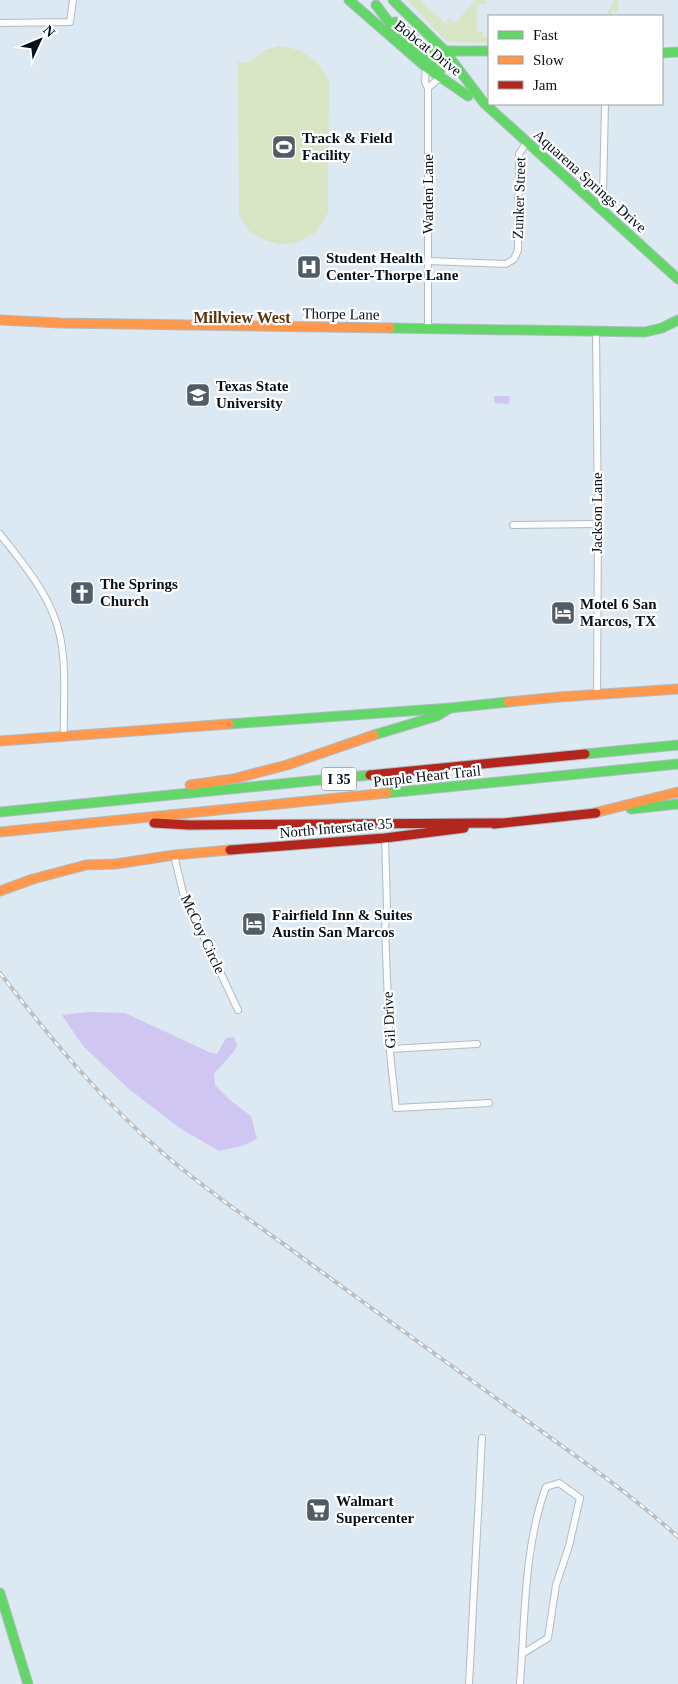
<svg xmlns="http://www.w3.org/2000/svg" width="678" height="1684" font-family="Georgia,serif">
<style>
.green{fill:#d8e5c4}
.water{fill:#cfc7f2}
.lines{fill:none;stroke-linecap:round;stroke-linejoin:round}
.street-casing{stroke:#afbcc4;stroke-width:8}
.fast-casing{stroke:#afbcc4;stroke-width:11}
.slow-casing{stroke:#afbcc4;stroke-width:11}
.jam-casing{stroke:#afbcc4;stroke-width:11}
.street{stroke:#fafcfd;stroke-width:6}
.fast{stroke:#63d668;stroke-width:9}
.slow{stroke:#ff974d;stroke-width:9}
.jam{stroke:#b3261e;stroke-width:9}
.rail-casing{stroke:#bcbfc2;stroke-width:4}
.rail{stroke:#fff;stroke-width:2;stroke-dasharray:5.5;stroke-linecap:butt}
.labels{text-anchor:middle;dominant-baseline:central;stroke-width:4.5;stroke-linejoin:round;paint-order:stroke}
.shield{fill:#fff;stroke:#50585f;stroke-width:1}
.shield-label{font-size:14px;font-weight:bold;fill:#05111a}
.street-label{font-size:15px;fill:#05111a;stroke:#fff}
.poi-label{font-size:15px;font-weight:bold;fill:#05111a;stroke:#fff;text-anchor:start}
.neighbourhood-label{font-size:16px;font-weight:bold;fill:#5d320a;stroke:#fff}
</style>
<rect width="100%" height="100%" fill="#dce9f2"/>
<g class="green">
<path d="M407,0H420L445,23L449,18L455,23L476,0H487L486,4H477V31H483V37H489V43C476,42 458,44 446,40C442,38 414,6 407,0Z"/>
<polygon points="615,0 617,0 619,7 617,13 612,10 611,16 606,16 608,11"/>
<polygon points="280,46 299,50 316,61 329,80 328,213 316,232 299,242 282,245 267,241 250,232 239,214 238,62 249,62 265,50"/>
</g>
<g class="water">
<polygon points="494,396 510,396 509,404 494,403"/>
<path d="M88,1012L125,1013L209,1052L217,1054L226,1038L234,1037L237,1045C234,1054 221,1065 214,1074L215,1085L230,1100L251,1116L257,1139L242,1146L219,1151L181,1129L130,1090L83,1046L62,1015Z"/>
</g>
<g class="lines">
<defs>
<g id="street">
<polyline points="0,23 70,22 73,0"/>
<polyline points="426,67 425,82 428,88 428,329"/>
<polyline points="428,88 437,80 443,79"/>
<polyline points="599,207 603,195 605,104"/>
<polyline points="428,261 506,264 514,259 518,250 519,154 527,142"/>
<polyline points="596,332 598,524 597,695"/>
<polyline points="513,525 598,524"/>
<path d="M0,534C24,565 52,597 60,636C67,668 63,704 64,737"/>
<polyline points="385,838 387,906 385,928 390,1053 396,1108 489,1103"/>
<polyline points="174,855 183,893 238,1010"/>
<polyline points="390,1049 477,1044"/>
<path d="M559,1483L580,1498L569,1546L556,1585L548,1638L522,1654C525,1600 527,1538 546,1487Z"/>
<polyline points="469,1684 482,1438"/>
<polyline points="520,1684 522,1654"/>
</g>
<g id="fast">
<polyline points="349,0 426,67 468,96"/>
<polyline points="393,0 444,50 484,103 678,279"/>
<polyline points="376,5 394,29 440,71"/>
<polyline points="395,22 428,51 489,51"/>
<polyline points="662,53 678,52"/>
<polyline points="390,328 645,332 662,328 678,320"/>
<polyline points="229,724 450,708 508,702"/>
<polyline points="374,735 437,716 450,708"/>
<polyline points="585,754 678,745"/>
<polyline points="387,793 678,764"/>
<polyline points="631,809 678,804"/>
<polyline points="0,812 370,775"/>
<polyline points="0,1593 28,1684"/>
</g>
<g id="slow">
<polyline points="0,320 61,323 390,328"/>
<polyline points="508,702 559,697 678,689"/>
<polyline points="0,741 229,724"/>
<polyline points="190,785 233,779 287,765 374,735"/>
<polyline points="590,814 678,792"/>
<polyline points="0,832 387,793"/>
<polyline points="0,891 33,879 86,865 116,864 174,855 230,850"/>
</g>
<g id="jam">
<polyline points="370,775 585,754"/>
<polyline points="154,823 189,825 500,823"/>
<polyline points="494,824 596,813"/>
<polyline points="230,850 385,838 464,828"/>
</g>
</defs>
<use href="#street" class="street-casing"/>
<use href="#fast" class="fast-casing"/>
<use href="#slow" class="slow-casing"/>
<use href="#jam" class="jam-casing"/>
<use href="#street" class="street"/>
<use href="#fast" class="fast"/>
<use href="#slow" class="slow"/>
<use href="#jam" class="jam"/>
<defs>
<path id="rail" d="M0,973C50,1038 102,1101 164,1154C203,1187 244,1216 285,1245C369,1307 454,1367 537,1428C586,1463 634,1497 678,1537"/>
</defs>
<use href="#rail" class="rail-casing"/>
<use href="#rail" class="rail"/>
</g>
<defs>
<symbol id="stadium-square" viewBox="-11 -11 22 22"><rect x="-9" y="-9" width="18" height="18" rx="4" fill="#505d66" stroke="#fff"/><path d="M0-5a6.5 5 0 1 0 0 10a6.5 5 0 1 0 0-10ZM-3.5-1.8h7v3.6h-7Z" fill="#fff"/></symbol>
<symbol id="hospital-square" viewBox="-11 -11 22 22"><rect x="-9" y="-9" width="18" height="18" rx="4" fill="#505d66" stroke="#fff"/><path d="M-5-5h3v3.5h4V-5h3V5h-3V1.5h-4V5h-3Z" fill="#fff"/></symbol>
<symbol id="university-square" viewBox="-11 -11 22 22"><rect x="-9" y="-9" width="18" height="18" rx="4" fill="#505d66" stroke="#fff"/><path d="M0-5L7-2L0 1L-7-2ZM-4 1L0 2.5L4 1V4Q0 6-4 4Z" fill="#fff"/></symbol>
<symbol id="church-square" viewBox="-11 -11 22 22"><rect x="-9" y="-9" width="18" height="18" rx="4" fill="#505d66" stroke="#fff"/><path d="M-1.2-6h2.4v3.5h3.3v2.4h-3.3V6h-2.4V-.1h-3.3v-2.4h3.3Z" fill="#fff"/></symbol>
<symbol id="hotel-square" viewBox="-11 -11 22 22"><rect x="-9" y="-9" width="18" height="18" rx="4" fill="#505d66" stroke="#fff"/><path d="M-6-4.5h1.5V1H6V5H4.5V3h-9V5H-6ZM-4 0a1.8 1.8 0 1 1 3.6 0ZM.5 0V-2.5h3Q6-2.5 6 0Z" fill="#fff"/></symbol>
<symbol id="supermarket-square" viewBox="-11 -11 22 22"><rect x="-9" y="-9" width="18" height="18" rx="4" fill="#505d66" stroke="#fff"/><path d="M-6-5.5h2.5l.6 2H6L4.5 2H-2.5L-4.4-4H-6ZM-1.5 3.2a1.3 1.3 0 1 0 .1 0ZM3 3.2a1.3 1.3 0 1 0 .1 0Z" fill="#fff"/></symbol>
</defs>
<g fill-rule="evenodd">
<use href="#stadium-square" x="270" y="133" width="28" height="28"/>
<use href="#hospital-square" x="295" y="253" width="28" height="28"/>
<use href="#university-square" x="184" y="381" width="28" height="28"/>
<use href="#church-square" x="68" y="579" width="28" height="28"/>
<use href="#hotel-square" x="549" y="599" width="28" height="28"/>
<use href="#hotel-square" x="240" y="910" width="28" height="28"/>
<use href="#supermarket-square" x="304" y="1496" width="28" height="28"/>
</g>
<g class="labels">
<rect class="shield" x="321.5" y="767.5" width="35" height="23" rx="4"/>
<g class="shield-label">
<text x="339" y="779">I 35</text>
</g>
<g class="street-label">
<text transform="translate(428 48) rotate(38)">Bobcat Drive</text>
<text transform="translate(590 181) rotate(42)">Aquarena Springs Drive</text>
<text transform="translate(428 194) rotate(-90)">Warden Lane</text>
<text transform="translate(519 198) rotate(-88)">Zunker Street</text>
<text transform="translate(341 314) rotate(1)">Thorpe Lane</text>
<text transform="translate(597 513) rotate(-90)">Jackson Lane</text>
<text transform="translate(427 776) rotate(-6)">Purple Heart Trail</text>
<text transform="translate(336 828) rotate(-5)">North Interstate 35</text>
<text transform="translate(203 934) rotate(65)">McCoy Circle</text>
<text transform="translate(389 1020) rotate(-93)">Gil Drive</text>
</g>
<g class="poi-label">
<text x="302" y="138">Track &amp; Field<tspan x="302" dy="17">Facility</tspan></text>
<text x="326" y="258">Student Health<tspan x="326" dy="17">Center-Thorpe Lane</tspan></text>
<text x="216" y="386">Texas State<tspan x="216" dy="17">University</tspan></text>
<text x="100" y="584">The Springs<tspan x="100" dy="17">Church</tspan></text>
<text x="580" y="604">Motel 6 San<tspan x="580" dy="17">Marcos, TX</tspan></text>
<text x="272" y="915">Fairfield Inn &amp; Suites<tspan x="272" dy="17">Austin San Marcos</tspan></text>
<text x="336" y="1501">Walmart<tspan x="336" dy="17">Supercenter</tspan></text>
</g>
<g class="neighbourhood-label">
<text x="242" y="317">Millview West</text>
</g>
</g>
<rect x="488" y="15" width="175" height="90" fill="#ffffff" stroke="#9ba0a3"/>
<rect x="498" y="31" width="25" height="8" fill="#63d668" stroke="#9ba0a3"/>
<text x="533" y="40" font-size="15" fill="#05111a">Fast</text>
<rect x="498" y="56" width="25" height="8" fill="#ff974d" stroke="#9ba0a3"/>
<text x="533" y="65" font-size="15" fill="#05111a">Slow</text>
<rect x="498" y="81" width="25" height="8" fill="#b3261e" stroke="#9ba0a3"/>
<text x="533" y="90" font-size="15" fill="#05111a">Jam</text>
<g transform="translate(40 40) rotate(46)" stroke="#ffffff" stroke-width="4" paint-order="stroke">
<path d="M0-4L9 19L0 12L-9 19Z" fill="#05111a"/>
<text y="-8" font-size="14" font-weight="bold" text-anchor="middle" fill="#05111a">N</text>
</g>
</svg>
